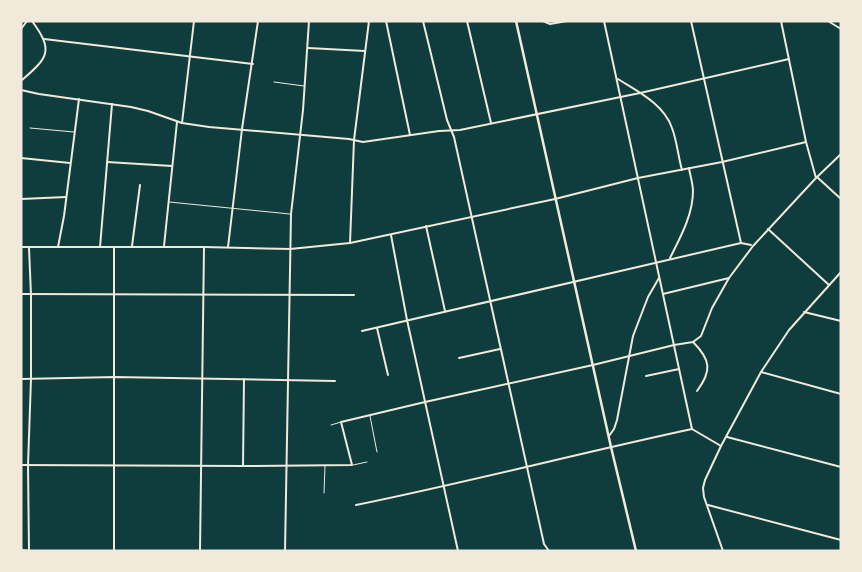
<svg xmlns="http://www.w3.org/2000/svg" width="862" height="572" font-family="Barlow,sans-serif">
<style>
.lines{fill:none;stroke-linecap:round;stroke-linejoin:round}
.service{stroke:#f1e9da;stroke-width:1}
.minor{stroke:#f1e9da;stroke-width:2}
.tertiary{stroke:#f1e9da;stroke-width:2.5}
</style>
<rect width="100%" height="100%" fill="#0f3d3e"/>
<g class="lines">
<g class="service">
<polyline points="274,82 304,86"/>
<polyline points="30,128 74,132"/>
<polyline points="169,202 290,214"/>
<polyline points="370,416 377,452"/>
<polyline points="331,425 341,422"/>
<polyline points="353,465 367,462"/>
<polyline points="324,493 325,466"/>
</g>
<g class="minor">
<polyline points="386,21 410,135"/>
<polyline points="423,21 447,120 454,137 544,544 549,551"/>
<polyline points="467,21 491,123"/>
<polyline points="543,21 550,24 567,21"/>
<polyline points="604,21 692,429 721,446"/>
<polyline points="691,21 741,243"/>
<polyline points="781,21 806,142 816,178"/>
<polyline points="828,21 841,29"/>
<polyline points="21,29 27,21"/>
<polyline points="44,39 253,64"/>
<polyline points="308,48 365,51"/>
<path d="M618,79C637,91 664,104 672,128C677,141 678,156 682,170"/>
<path d="M21,81C47,58 55,52 32,21"/>
<polyline points="21,90 39,94 131,107 148,111 182,123 209,127 349,139 363,142 439,131 460,130 640,93 789,59"/>
<polyline points="182,123 194,21"/>
<polyline points="21,158 70,163"/>
<polyline points="107,162 172,166"/>
<polyline points="817,177 841,199"/>
<polyline points="21,199 66,197"/>
<polyline points="426,226 445,311"/>
<polyline points="768,229 829,285"/>
<polyline points="391,235 407,320 458,551"/>
<polyline points="350,243 354,140 369,21"/>
<polyline points="132,246 140,185"/>
<polyline points="164,246 177,122"/>
<polyline points="21,247 204,247 290,249 350,243 555,199 638,178 722,162 806,142"/>
<polyline points="58,247 64,216 79,99"/>
<polyline points="100,247 112,104"/>
<polyline points="228,247 242,129 258,21"/>
<polyline points="29,248 31,295 31,379 28,465 29,551"/>
<path d="M670,258C680,238 693,215 693,191C693,184 690,175 689,168"/>
<polyline points="21,294 354,295"/>
<polyline points="663,294 729,278"/>
<polyline points="804,312 841,321"/>
<polyline points="377,328 388,375"/>
<polyline points="362,331 741,243 751,245"/>
<path d="M693,342C711,360 712,371 697,391"/>
<polyline points="459,358 500,349"/>
<polyline points="761,372 841,394"/>
<polyline points="646,376 679,369"/>
<polyline points="21,379 115,377 335,381"/>
<polyline points="609,436 614,429 617,420 633,336 648,297 659,278"/>
<polyline points="727,437 841,467"/>
<polyline points="21,465 243,466 352,465 341,422 425,402 593,365 674,345 693,342 701,336 712,308 729,278 753,246 816,178 841,154"/>
<polyline points="243,466 244,379"/>
<path d="M356,505C469,482 580,453 692,429"/>
<polyline points="708,505 841,540"/>
<polyline points="114,551 114,247"/>
<polyline points="200,551 204,247"/>
<polyline points="285,551 291,214 303,110 309,21"/>
<polyline points="723,551 704,497 703,488 705,480 721,446 761,372 789,330 841,272"/>
</g>
<g class="tertiary">
<polyline points="516,21 611,447 636,551"/>
<polyline points="21,550 28,551"/>
</g>
</g>
<rect width="862" height="572" fill="none" stroke="#f1e9da" stroke-width="45"/>
</svg>
